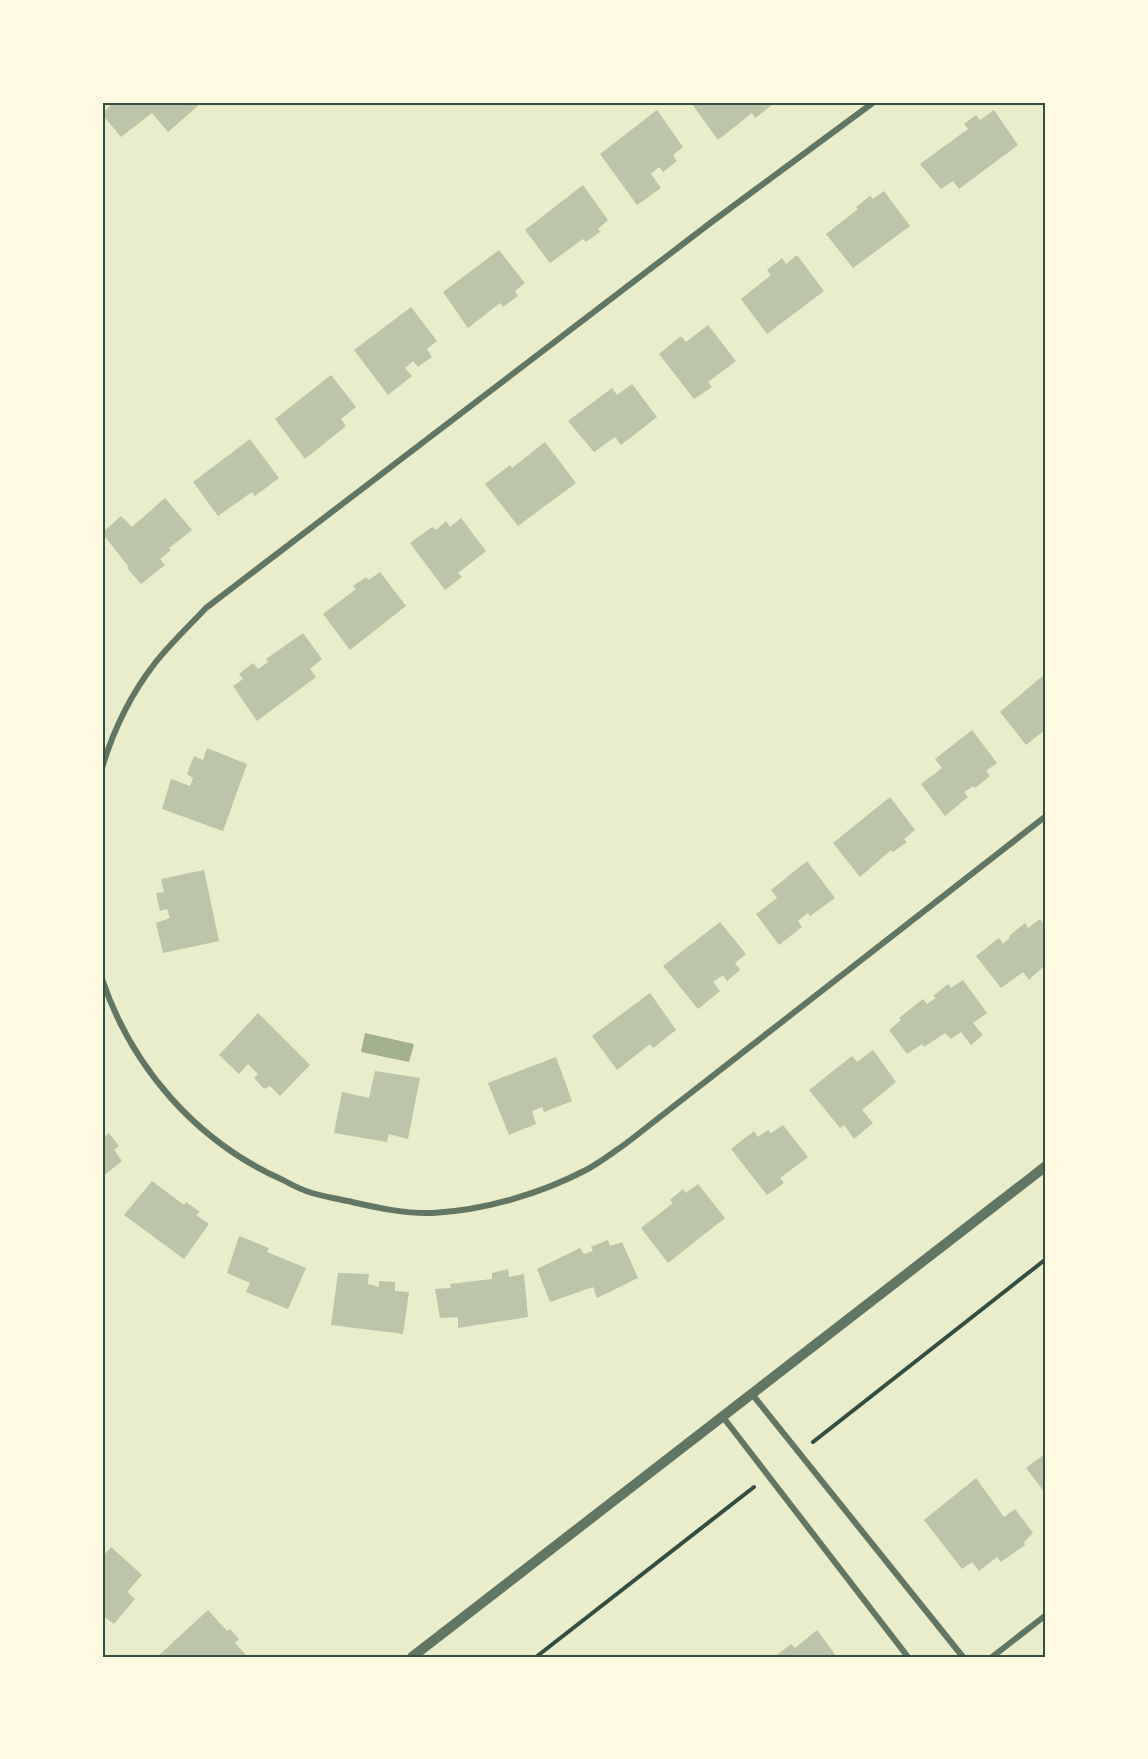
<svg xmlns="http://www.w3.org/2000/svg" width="1148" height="1759" font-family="Lato,sans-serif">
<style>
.water{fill:#a3b18a}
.building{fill:#bcc5a7}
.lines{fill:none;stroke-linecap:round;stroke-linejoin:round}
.path{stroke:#344e41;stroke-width:4}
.minor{stroke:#617663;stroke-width:6}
.tertiary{stroke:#617663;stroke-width:10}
.neatline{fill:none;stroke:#344e41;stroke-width:2}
</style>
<rect width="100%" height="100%" fill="#e9edc9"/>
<polygon class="water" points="365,1033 414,1044 409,1062 361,1052"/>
<g class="building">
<polygon points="114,102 199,102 200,104 168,132 152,113 121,137 102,114"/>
<polygon points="695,102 776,102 755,118 752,113 718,140 692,104"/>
<polygon points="657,110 683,147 673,155 677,161 663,172 659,167 651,174 661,188 637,205 600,154"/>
<polygon points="994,110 1018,145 959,189 953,181 941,189 920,164 968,129 964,124 976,115 980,120"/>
<polygon points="583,185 608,220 598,229 600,232 586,242 583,239 550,263 525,230"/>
<polygon points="884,191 910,226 853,268 826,234 858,209 856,207 870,196 873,199"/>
<polygon points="499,250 525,283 515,291 518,296 503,307 500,303 468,328 443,292"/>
<polygon points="797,255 824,291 767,334 741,299 771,275 767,270 782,258 786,264"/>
<polygon points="411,307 437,341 427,349 432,357 418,367 413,361 405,368 412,376 388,395 354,350"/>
<polygon points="708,325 736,361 708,382 712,387 694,399 659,354 681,336 686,342"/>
<polygon points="331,375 356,407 341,419 346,426 305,459 275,419"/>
<polygon points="632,384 657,417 621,445 615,437 594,452 568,421 612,388 617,395"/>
<polygon points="250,439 279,478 255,496 252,492 218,516 193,482"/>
<polygon points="545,442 576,483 518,526 485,484 510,465 512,468"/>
<polygon points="165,498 192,530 169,548 171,550 160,559 165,565 141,584 127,568 129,567 102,533 121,516 132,527"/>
<polygon points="461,518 486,551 458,573 462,577 445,590 410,543 432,527 436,530 446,521 450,527"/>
<polygon points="380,572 406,606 350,650 323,614 356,589 353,586 366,577 369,580"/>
<polygon points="303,633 322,659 310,669 316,677 257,721 233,686 243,679 239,674 253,663 258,669 268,662 266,659"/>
<polygon points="1046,673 1046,729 1026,745 1000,712"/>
<polygon points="972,730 997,763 986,771 990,776 975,788 973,786 964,792 968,797 945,816 921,784 942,768 935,759"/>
<polygon points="207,748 247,764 223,831 162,809 171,779 190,786 193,778 187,774 194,756 203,760"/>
<polygon points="890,797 915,830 904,839 907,842 893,852 891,850 860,877 833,843"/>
<polygon points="807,861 835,898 810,916 808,913 798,921 802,927 779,945 756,914 777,898 771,890"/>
<polygon points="204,870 219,941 163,953 156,923 170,918 167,909 160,911 156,893 164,892 161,879"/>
<polygon points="1040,919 1046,927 1046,964 1029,980 1023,972 1001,988 976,956 999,938 1003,944 1010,938 1009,936 1025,923 1028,928"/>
<polygon points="720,922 746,954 735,963 740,970 727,981 723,975 713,982 720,991 698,1009 663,966"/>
<polygon points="963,980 987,1013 973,1023 983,1035 971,1045 961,1032 951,1039 945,1033 924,1047 922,1044 907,1054 889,1030 901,1020 899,1018 923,999 927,1004 936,998 933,996 948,984 951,988"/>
<polygon points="650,993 676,1030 653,1048 650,1044 617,1070 592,1036"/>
<polygon points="258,1013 310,1065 280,1096 270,1086 264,1089 254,1078 258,1074 248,1064 239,1074 219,1055"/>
<polygon points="873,1050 896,1082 862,1110 873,1123 854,1139 844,1125 840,1128 809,1090 852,1056 857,1062"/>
<polygon points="556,1057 572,1101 544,1112 542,1107 532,1111 536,1124 509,1135 488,1083"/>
<polygon points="375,1071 420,1078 408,1139 389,1134 387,1142 334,1133 342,1092 369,1098"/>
<polygon points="783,1125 808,1157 780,1178 784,1183 767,1195 731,1149 754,1131 758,1137 768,1130 771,1133"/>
<polygon points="102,1133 105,1136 109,1133 119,1146 114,1150 122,1161 102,1177"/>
<polygon points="152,1181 184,1205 186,1202 200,1212 196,1215 209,1224 184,1259 124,1215"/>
<polygon points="698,1184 725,1218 668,1263 641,1228 673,1203 670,1200 683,1189 686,1193"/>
<polygon points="239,1236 269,1248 267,1252 306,1268 288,1309 246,1292 250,1283 227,1273"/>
<polygon points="608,1240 610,1246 622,1242 638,1278 597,1298 593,1287 550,1302 537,1269 580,1248 584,1254 593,1251 591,1247"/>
<polygon points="508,1269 509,1277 524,1274 528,1317 458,1328 458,1317 440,1318 435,1289 451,1288 450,1284 492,1279 492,1273"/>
<polygon points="338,1273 369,1274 368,1284 379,1287 379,1281 395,1282 395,1291 409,1292 403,1334 331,1325"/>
<polygon points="1046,1453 1046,1494 1026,1468"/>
<polygon points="976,1478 1004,1517 1015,1509 1033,1533 1024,1542 1025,1545 1001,1562 997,1557 979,1571 972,1562 962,1569 924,1520"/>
<polygon points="111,1547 142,1575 127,1592 135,1599 114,1624 102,1615 102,1557"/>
<polygon points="208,1610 227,1631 230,1629 239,1639 235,1643 248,1657 157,1657"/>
<polygon points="817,1630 837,1657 774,1657 791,1644 795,1648"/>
</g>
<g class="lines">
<g class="path">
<polyline points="813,1442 1046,1259"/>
<polyline points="536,1657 754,1487"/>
</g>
<g class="minor">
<path d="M102,768C113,731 131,694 155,663C170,644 189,626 206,608L713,221L874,102"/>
<path d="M102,979C132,1068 197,1142 283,1180C292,1185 302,1190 312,1193C325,1197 339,1199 352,1202C378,1208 406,1214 433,1213C485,1210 540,1194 586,1170C599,1163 612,1153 624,1145L1046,816"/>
<polyline points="752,1394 963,1657"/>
<polyline points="723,1417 908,1657"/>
<polyline points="992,1657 1046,1615"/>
</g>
<polyline class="tertiary" points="412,1657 1046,1166"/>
</g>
<rect width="1148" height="1759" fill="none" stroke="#fefae0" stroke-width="207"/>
<rect x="104" y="104" width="940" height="1552" class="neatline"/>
</svg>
